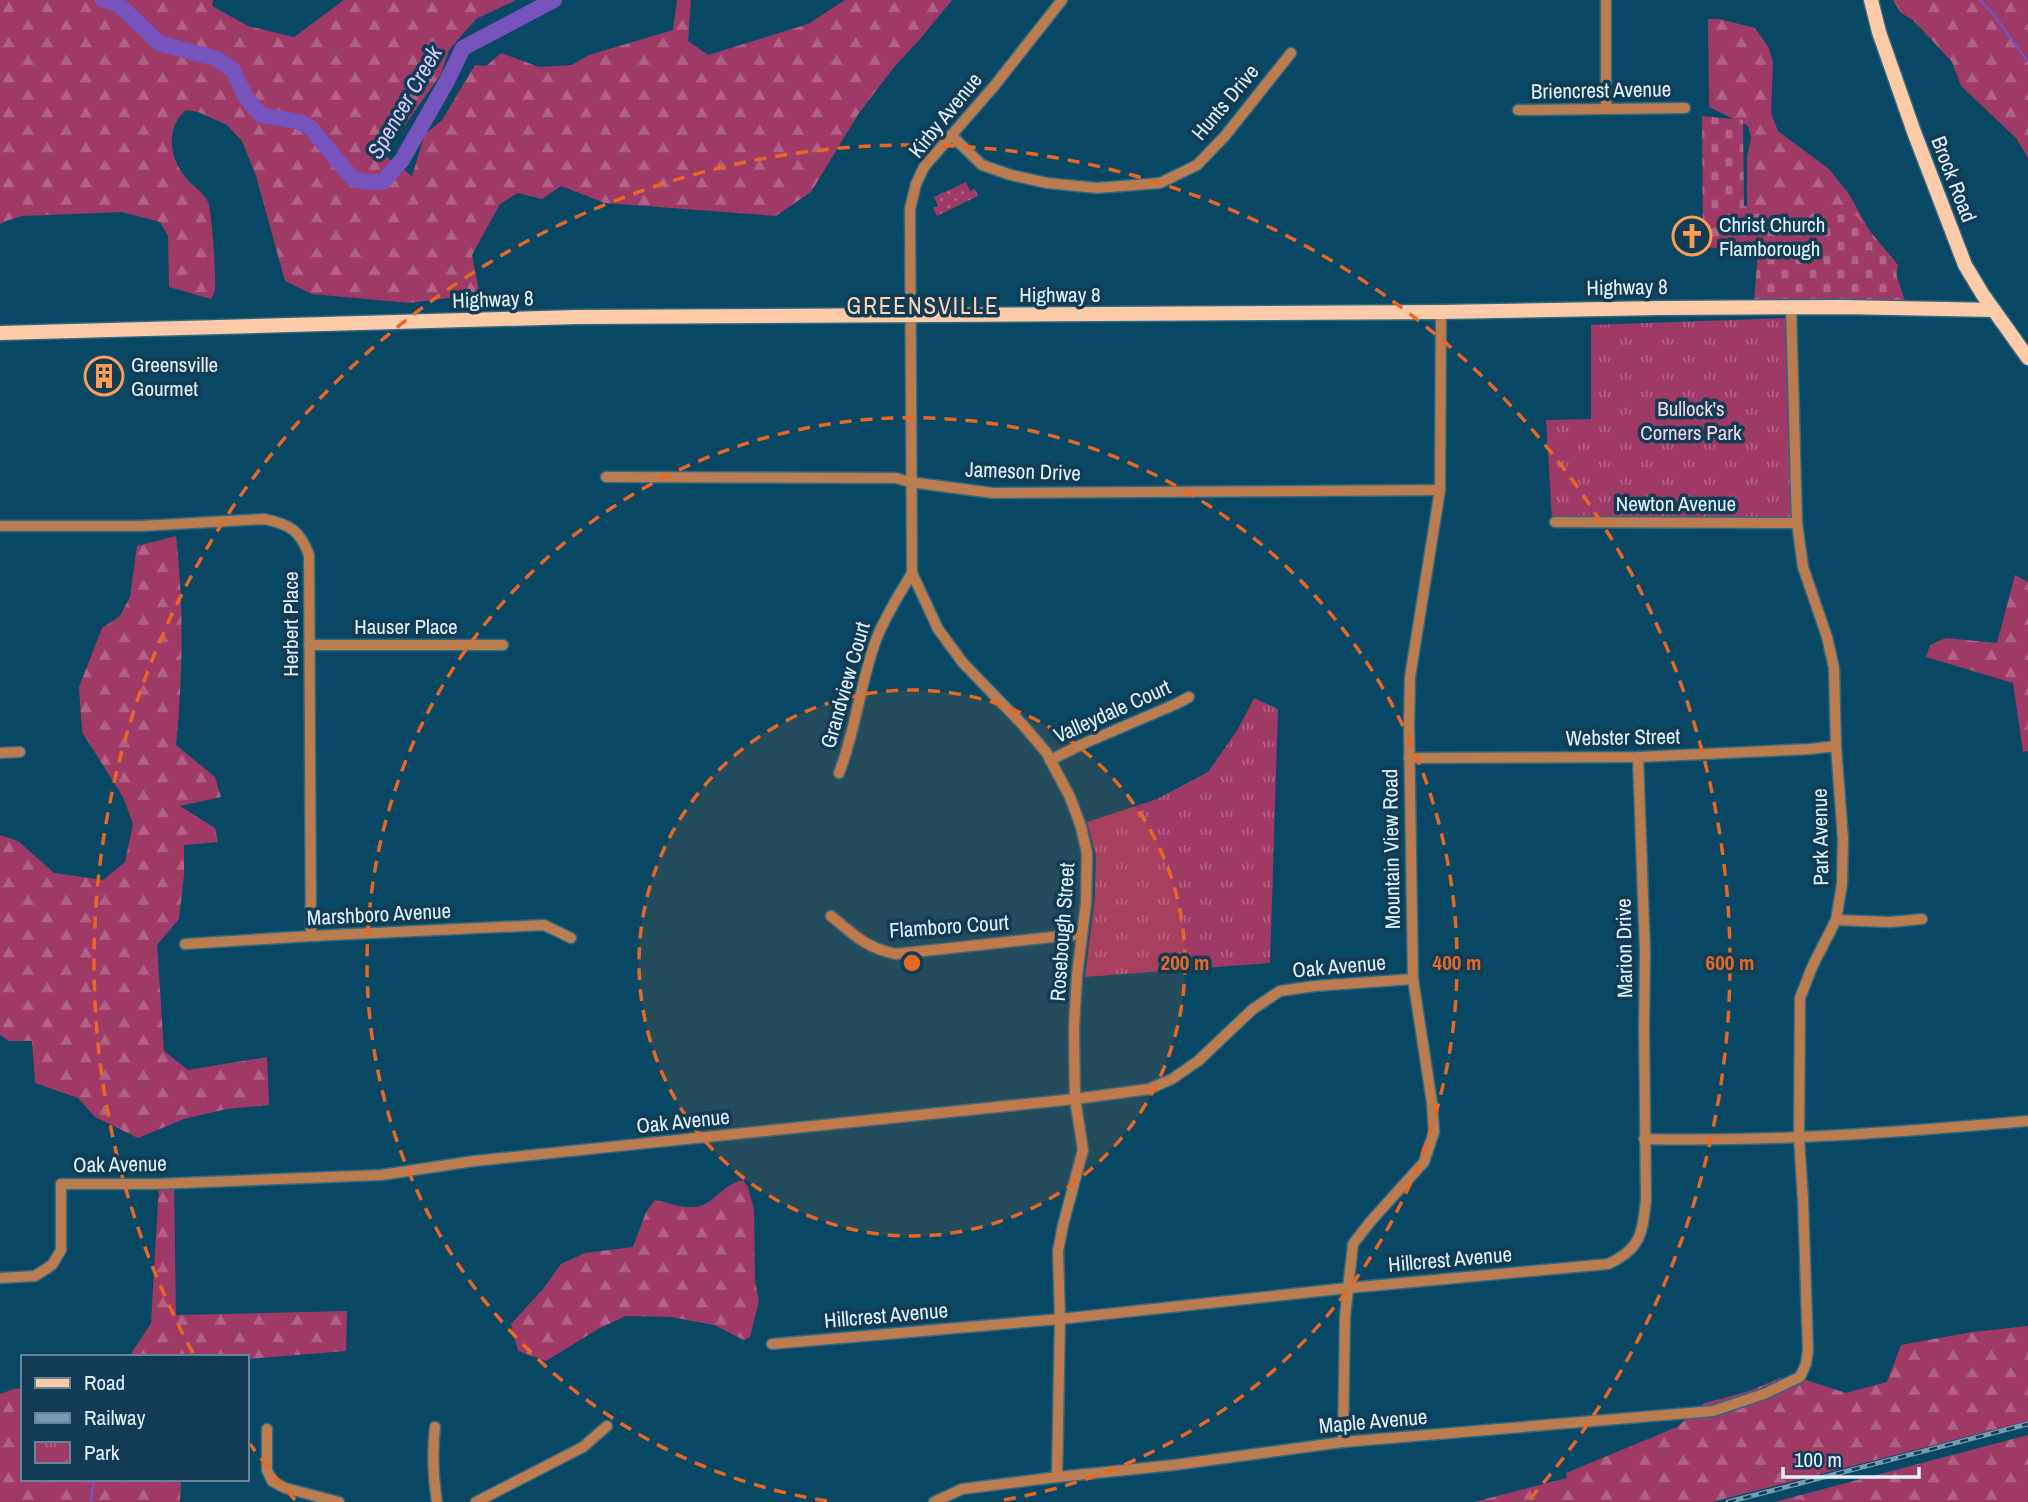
<svg xmlns="http://www.w3.org/2000/svg" width="2028" height="1502" font-family="'Archivo Narrow',sans-serif">
<style>
.grass{fill:#9f3a67}
.forest{fill:url(#forest-firs)}
.cemetery{fill:url(#cemetery-stones)}
.park{fill:url(#park-tufts)}
.garden{fill:url(#garden-dots)}
.lines{fill:none;stroke-linecap:round;stroke-linejoin:round}
.stream{stroke:#7552bc;stroke-width:2.5}
.river{stroke:#7552bc;stroke-width:16}
.minor-casing{stroke:#306781;stroke-width:13}
.major-casing{stroke:#306781;stroke-width:17}
.minor{stroke:#bb7c50;stroke-width:10}
.major{stroke:#fecba8;stroke-width:14}
.rail-casing{stroke:#759db1;stroke-width:5}
.rail{stroke:#113c53;stroke-width:2.5;stroke-dasharray:8;stroke-linecap:butt}
.ring{fill:none;stroke:#e76824;stroke-width:3.5;stroke-dasharray:12 9}
.labels{text-anchor:middle;dominant-baseline:central;stroke-width:7;stroke-linejoin:round;paint-order:stroke}
.street-label{font-size:21px;fill:#e2f3fe;stroke:#113c53}
.poi-label{font-size:21px;fill:#e2f3fe;stroke:#113c53;text-anchor:start}
.park-label{font-size:21px;fill:#f3d3de;stroke:#113c53}
.water-label{font-size:23px;font-style:italic;fill:#d5c8fe;stroke:#113c53}
.neighbourhood-label{font-size:23px;letter-spacing:2px;fill:#fed4b8;stroke:#113c53}
.centre{fill:#e76824;stroke:#113c53;stroke-width:3.5}
.ring-label{font-size:21px;text-anchor:middle;font-weight:bold;fill:#e76824;stroke:#113c53;stroke-width:7;stroke-linejoin:round;paint-order:stroke}
</style>
<defs>
<pattern id="forest-firs" width="22" height="20" patternUnits="userSpaceOnUse" patternTransform="scale(1.75)"><rect width="22" height="20" fill="#9f3a67"/><path d="M5 1l3.5 6h-7zM16 11l3.5 6h-7z" fill="#b06185"/></pattern>
<pattern id="cemetery-stones" width="16" height="16" patternUnits="userSpaceOnUse" patternTransform="scale(1.75)"><rect width="16" height="16" fill="#9f3a67"/><path d="M2 7V4a2 2 0 0 1 4 0v3zM10 15v-3a2 2 0 0 1 4 0v3z" fill="#b06185"/></pattern>
<pattern id="park-tufts" width="24" height="20" patternUnits="userSpaceOnUse" patternTransform="scale(1.75)"><rect width="24" height="20" fill="#9f3a67"/><path d="M3 7l-1-3M5 7V3M7 7l1-3M15 17l-1-3M17 17v-4M19 17l1-3" fill="none" stroke="#b06185"/></pattern>
<pattern id="garden-dots" width="8" height="8" patternUnits="userSpaceOnUse" patternTransform="scale(1.75)"><rect width="8" height="8" fill="#9f3a67"/><path d="M2 2h.1M6 6h.1" fill="none" stroke="#b06185" stroke-width="1.8" stroke-linecap="round"/></pattern>
</defs>
<rect width="100%" height="100%" fill="#094865"/>
<polygon class="grass" points="2028,1473 2028,1502 1921,1502"/>
<g class="forest">
<path d="M0,0H213L212,6L248,26L294,37L344,0H516L476,19L449,50L441,74L384,155L412,176L425,134L442,120L475,65L486,66L501,53L539,67L572,65L589,55L673,30L677,0H691L688,41L708,55L808,24L845,0H952L921,38L895,66L859,113L811,192L776,216L605,203L561,186L542,199L518,193L500,204L472,255L479,291L465,296L409,303L312,294L285,281L256,176L242,141L227,125L198,112L186,110C165,128 169,158 186,178C193,187 203,191 208,202C212,212 216,277 215,289C214,295 214,294 211,299L169,287L168,236L160,222L122,212L22,216L3,222L0,225Z"/>
<polygon points="1893,0 2028,0 2028,158 2016,138 1961,86 1952,62 1913,20 1901,13"/>
<polygon points="1708,19 1719,19 1755,28 1769,48 1773,62 1771,113 1778,131 1829,169 1849,194 1869,230 1898,265 1896,281 1747,227 1747,156 1751,138 1748,126 1709,107"/>
<path d="M176,536C184,606 183,675 176,745L215,777L221,797L180,806L215,828L218,842L184,845V875L179,919L157,945L164,1051L188,1070L267,1057L269,1105L227,1109L184,1119L138,1138L95,1117L78,1098L35,1083L32,1041H9L0,1035V835L18,841L54,873L103,880L125,862L133,824L123,797L82,732L79,687L102,628L120,616L130,597L137,546Z"/>
<polygon points="2015,575 2028,582 2028,751 2023,752 2013,683 1926,657 1930,645 1946,638 1997,643"/>
<path d="M743,1180L748,1187L754,1209L755,1281L759,1301L750,1337L744,1340L714,1325L671,1317L626,1316L598,1329L546,1361L518,1351L511,1324L543,1289L561,1264L585,1253L633,1247L646,1212L655,1200C670,1203 691,1212 705,1204C720,1196 723,1185 743,1180Z"/>
<polygon points="174,1182 176,1315 347,1311 346,1351 247,1359 247,1357 129,1357 151,1323 159,1184"/>
<polygon points="2028,1326 2028,1421 1712,1502 1474,1502 1567,1478 1566,1473 1677,1427 1705,1403 1749,1391 1780,1378 1806,1380 1846,1393 1887,1382 1901,1345 1972,1332"/>
<polygon points="23,1388 23,1479 181,1479 180,1502 0,1502 0,1394 14,1389"/>
<polygon points="2028,1435 2028,1474 2022,1476 2013,1493 2018,1502 1774,1502"/>
</g>
<polygon class="cemetery" points="1702,116 1743,120 1744,206 1857,216 1893,265 1905,301 1754,302 1758,251 1703,247"/>
<g class="park">
<polygon points="1788,318 1793,518 1552,518 1546,420 1591,419 1591,325"/>
<polygon points="1254,698 1278,709 1270,963 1085,977 1095,897 1096,856 1087,822 1157,799 1208,772 1238,729"/>
</g>
<polygon class="garden" points="966,182 970,191 975,189 978,196 937,216 933,208 938,206 934,197"/>
<g class="lines">
<g class="stream">
<polyline points="1980,0 1994,15 2028,62"/>
<polyline points="91,1502 94,1479"/>
</g>
<polyline class="river" points="103,0 118,4 159,43 217,59 233,70 246,98 261,115 300,122 311,128 352,178 365,182 383,182 402,160 447,81 463,48 554,0"/>
<defs>
<g id="minor">
<polyline points="1606,0 1606,109"/>
<polyline points="1518,110 1685,108"/>
<polyline points="951,135 982,165 1011,175 1047,183 1097,188 1160,183 1197,165 1225,136 1291,53"/>
<polyline points="606,477 896,478 910,482 993,493 1440,490"/>
<polyline points="1555,522 1797,523"/>
<path d="M0,526H140L264,519C289,524 300,530 309,555L311,936"/>
<polyline points="309,645 503,645"/>
<polyline points="0,753 20,752"/>
<polyline points="1409,758 1638,757 1810,749 1836,746"/>
<polyline points="1050,760 1085,743 1176,704 1189,697"/>
<path d="M839,773C856,730 860,683 876,640C885,616 899,595 912,573"/>
<path d="M831,916C854,935 866,948 896,954L1081,934"/>
<polyline points="1836,920 1890,922 1922,919"/>
<polyline points="185,944 311,936 544,925 571,938"/>
<path d="M1644,1139C1772,1142 1900,1132 2028,1121"/>
<polyline points="0,1278 35,1276 52,1265 61,1250 61,1184 156,1184 381,1175 474,1161 1075,1099 1149,1089 1172,1079 1198,1061 1253,1009 1280,991 1315,986 1413,979"/>
<path d="M772,1344L1060,1319L1348,1288L1608,1264C1641,1249 1642,1234 1646,1200L1644,1028L1645,952L1638,757"/>
<path d="M435,1427C432,1452 433,1476 437,1502"/>
<polyline points="267,1429 267,1470 272,1481 285,1488 339,1502"/>
<polyline points="1343,1442 1345,1316 1353,1244 1370,1222 1424,1162 1434,1132 1432,1103 1413,979 1409,723 1410,677 1440,490 1441,312"/>
<polyline points="1057,1477 1060,1319 1058,1251 1063,1225 1083,1150 1075,1099 1074,1028 1077,975 1086,903 1087,853 1081,827 1070,797 1046,752 1023,725 963,663 938,629 912,573 910,209 916,184 924,167 995,85 1062,0"/>
<polyline points="476,1502 583,1447 607,1426"/>
<polyline points="934,1502 962,1489 1057,1477 1174,1465 1343,1442 1713,1411 1764,1394 1800,1377 1806,1364 1808,1350 1803,1200 1799,1137 1800,998 1812,967 1836,920 1842,884 1843,839 1836,746 1834,668 1827,637 1803,567 1797,523 1791,307"/>
</g>
<g id="major">
<polyline points="1871,0 1879,32 1914,132 1965,265 1983,295 2028,358"/>
<polyline points="0,333 577,317 1441,312 1660,308 1843,307 1994,310"/>
</g>
</defs>
<use href="#minor" class="minor-casing"/>
<use href="#major" class="major-casing"/>
<use href="#minor" class="minor"/>
<use href="#major" class="major"/>
<defs>
<polyline id="rail" points="1728,1502 2028,1424"/>
</defs>
<use href="#rail" class="rail-casing"/>
<use href="#rail" class="rail"/>
</g>
<circle cx="912" cy="963" r="273" fill="#e76824" fill-opacity=".12"/>
<g class="ring">
<circle cx="912" cy="963" r="273"/>
<path d="M827 1501A545 545 0 1 1 997 1501"/>
<path d="M295 1500A818 818 0 0 1 250 1444M193 1353A818 818 0 1 1 1529 1500"/>
</g>
<defs>
<symbol id="church-ring" viewBox="-11 -11 22 22"><circle r="9.5" fill="#113c53" stroke="#fd9d55" stroke-width="1.5"/><path d="M-1.2-6h2.4v3.5h3.3v2.4h-3.3V6h-2.4V-.1h-3.3v-2.4h3.3Z" fill="#fd9d55"/></symbol>
<symbol id="building-ring" viewBox="-11 -11 22 22"><circle r="9.5" fill="#113c53" stroke="#fd9d55" stroke-width="1.5"/><path d="M-4-6H4V6H1V3H-1V6H-4ZM-2.5-4.3h1.7v1.8h-1.7ZM.8-4.3h1.7v1.8H.8ZM-2.5-1h1.7V.8h-1.7ZM.8-1h1.7V.8H.8Z" fill="#fd9d55"/></symbol>
</defs>
<g fill-rule="evenodd">
<use href="#church-ring" x="1670" y="214" width="44" height="44"/>
<use href="#building-ring" x="82" y="354" width="44" height="44"/>
</g>
<g class="labels">
<g class="street-label">
<text transform="translate(1601 90) rotate(-1)">Briencrest Avenue</text>
<text transform="translate(1225 102) rotate(-50)">Hunts Drive</text>
<text transform="translate(945 115) rotate(-51)">Kirby Avenue</text>
<text transform="translate(1954 179) rotate(69)">Brock Road</text>
<text transform="translate(1627 287) rotate(-1)">Highway 8</text>
<text x="1060" y="294">Highway 8</text>
<text transform="translate(493 299) rotate(-2)">Highway 8</text>
<text transform="translate(1023 471) rotate(2)">Jameson Drive</text>
<text x="1676" y="503">Newton Avenue</text>
<text transform="translate(290 624) rotate(-90)">Herbert Place</text>
<text x="406" y="626">Hauser Place</text>
<text transform="translate(845 685) rotate(-74)">Grandview Court</text>
<text transform="translate(1112 711) rotate(-24)">Valleydale Court</text>
<text transform="translate(1623 737) rotate(-1)">Webster Street</text>
<text transform="translate(1820 837) rotate(-91)">Park Avenue</text>
<text transform="translate(1391 849) rotate(-91)">Mountain View Road</text>
<text transform="translate(379 914) rotate(-3)">Marshboro Avenue</text>
<text transform="translate(949 926) rotate(-4)">Flamboro Court</text>
<text transform="translate(1062 932) rotate(-86)">Rosebough Street</text>
<text transform="translate(1624 948) rotate(-91)">Marion Drive</text>
<text transform="translate(1339 966) rotate(-5)">Oak Avenue</text>
<text transform="translate(683 1121) rotate(-6)">Oak Avenue</text>
<text transform="translate(120 1164) rotate(-1)">Oak Avenue</text>
<text transform="translate(1450 1259) rotate(-5)">Hillcrest Avenue</text>
<text transform="translate(886 1315) rotate(-5)">Hillcrest Avenue</text>
<text transform="translate(1373 1421) rotate(-5)">Maple Avenue</text>
</g>
<g class="poi-label">
<text x="1719" y="224">Christ Church<tspan x="1719" dy="24">Flamborough</tspan></text>
<text x="131" y="364">Greensville<tspan x="131" dy="24">Gourmet</tspan></text>
</g>
<g class="park-label">
<text x="1691" y="408">Bullock's<tspan x="1691" dy="24">Corners Park</tspan></text>
</g>
<g class="water-label">
<text transform="translate(404 102) rotate(-60)">Spencer Creek</text>
</g>
<g class="neighbourhood-label">
<text x="923" y="305">GREENSVILLE</text>
</g>
</g>
<circle cx="912" cy="963" r="10" class="centre"/>
<g class="ring-label">
<text x="1185" y="970">200 m</text>
<text x="1457" y="970">400 m</text>
<text x="1730" y="970">600 m</text>
</g>
<rect x="21" y="1355" width="228" height="126" fill="#113c53" stroke="#658597" stroke-width="2"/>
<rect x="35" y="1378" width="35" height="10" fill="#fecba8" stroke="#658597" stroke-width="2"/>
<text x="84" y="1390" font-size="21" fill="#e2f3fe">Road</text>
<rect x="35" y="1413" width="35" height="10" fill="#759db1" stroke="#658597" stroke-width="2"/>
<text x="84" y="1425" font-size="21" fill="#e2f3fe">Railway</text>
<rect x="35" y="1442" width="35" height="21" fill="url(#park-tufts)" stroke="#658597" stroke-width="2"/>
<text x="84" y="1460" font-size="21" fill="#e2f3fe">Park</text>
<path d="M1783 1467v10h136v-10" fill="none" stroke="#e2f3fe" stroke-width="3.5"/>
<text x="1794" y="1467" font-size="21" fill="#e2f3fe" stroke="#113c53" stroke-width="5" paint-order="stroke">100 m</text>
</svg>
